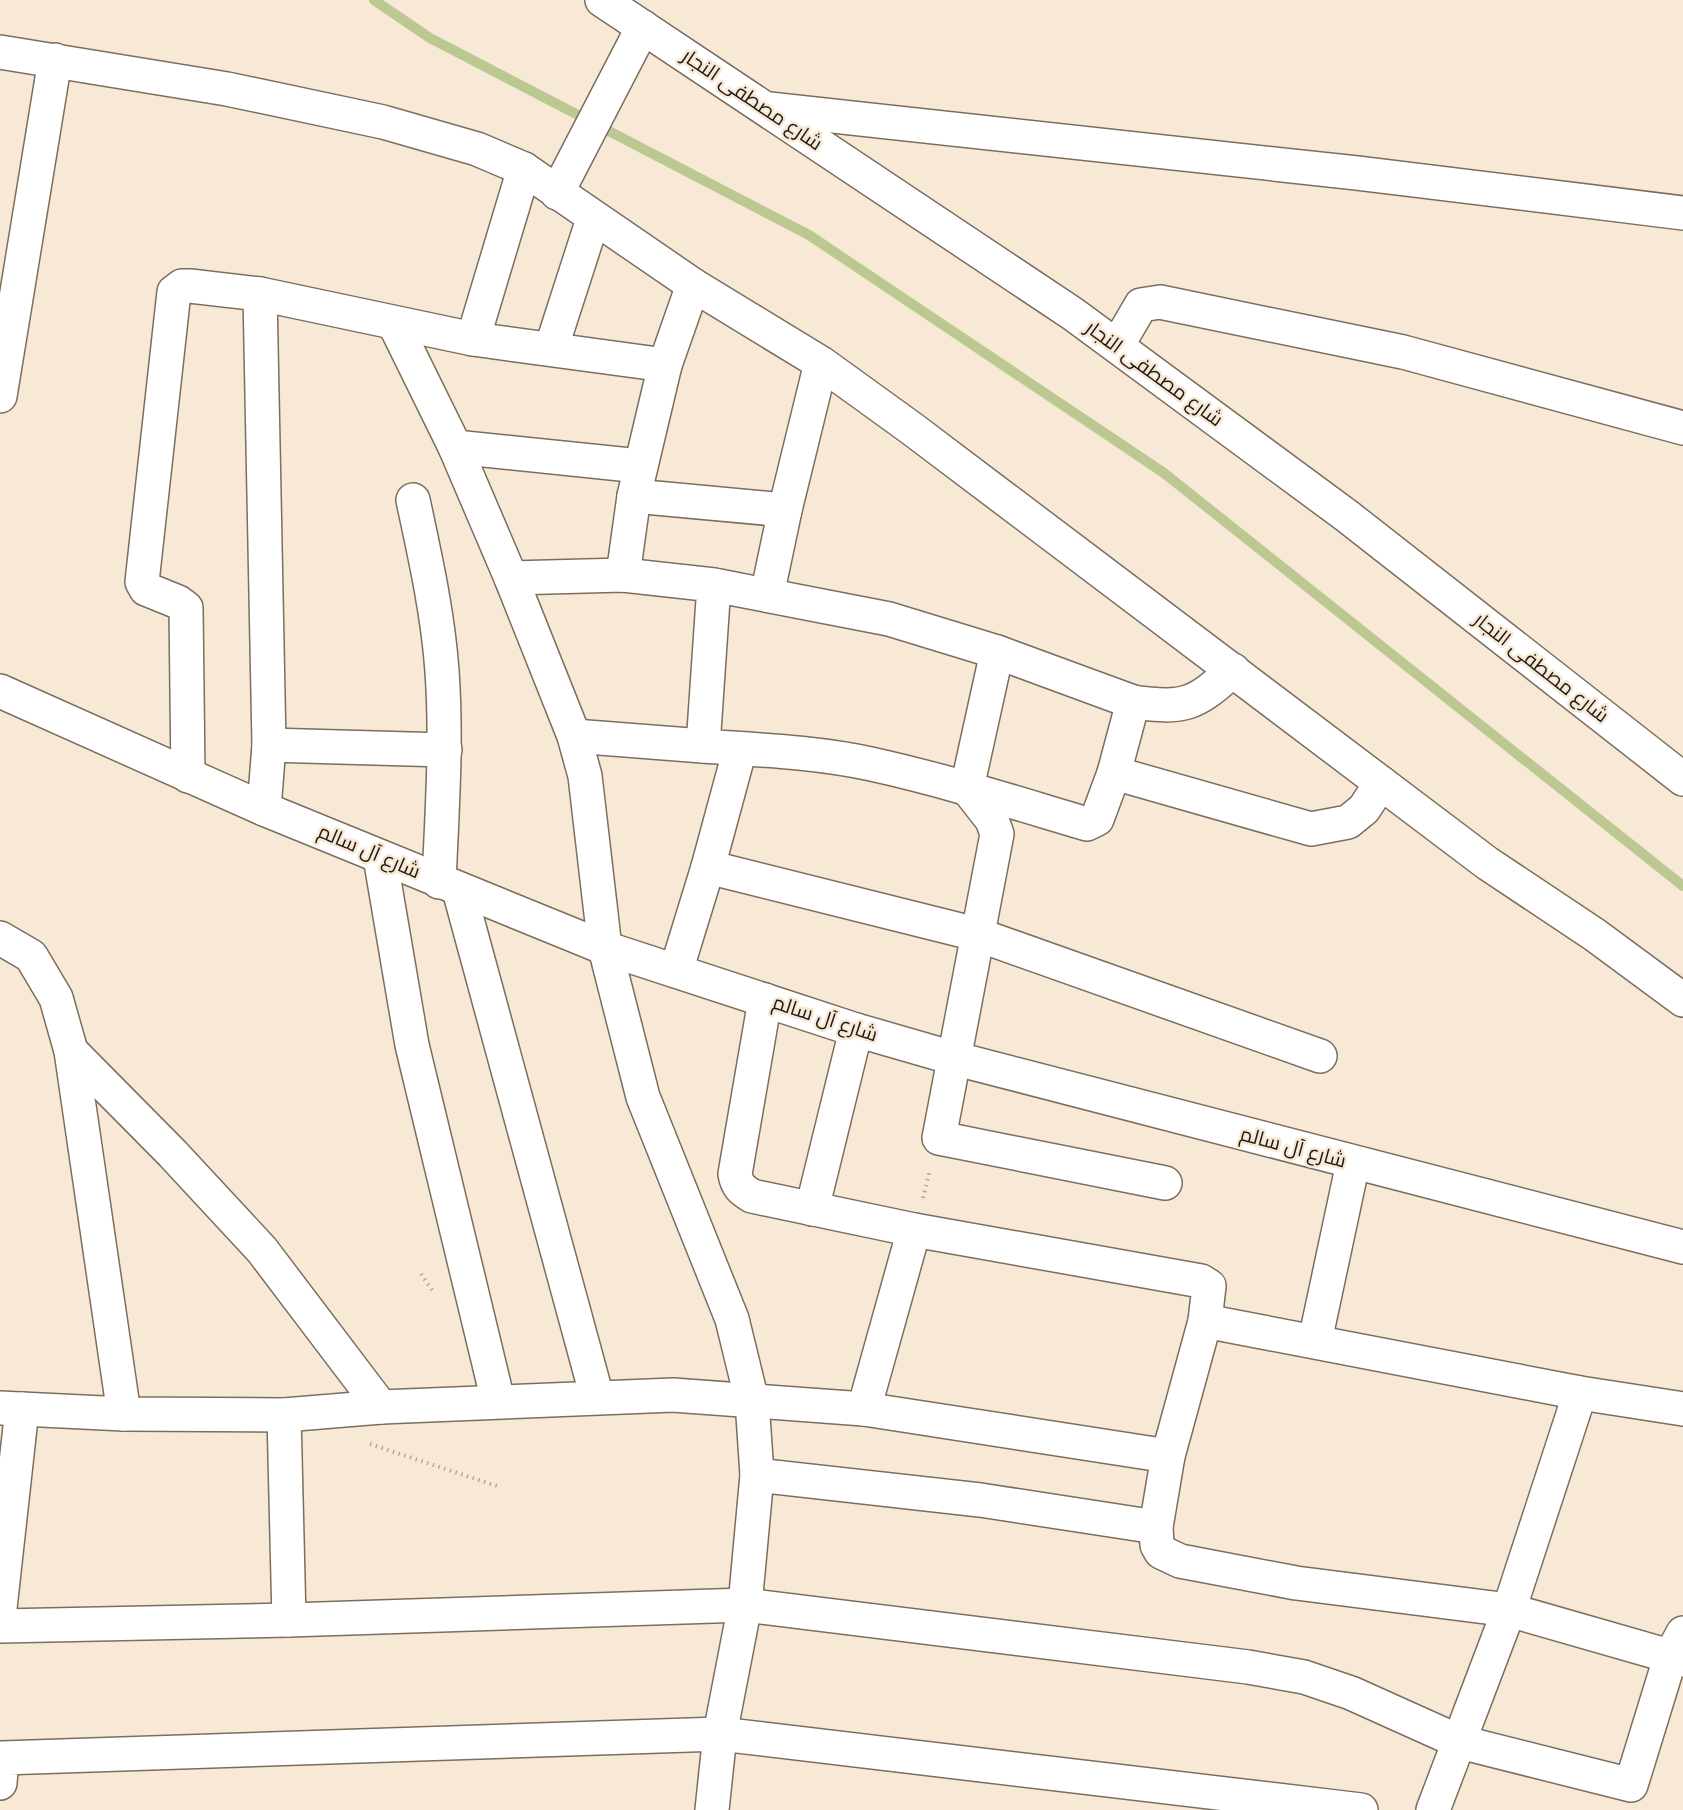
<svg xmlns="http://www.w3.org/2000/svg" width="1683" height="1810" font-family="'Varela Round',Cairo,sans-serif">
<style>
.lines{fill:none;stroke-linecap:round;stroke-linejoin:round}
.stream{stroke:#bbc892;stroke-width:10}
.street-casing{stroke:#7b6e5e;stroke-width:36}
.path{stroke:#b3a799;stroke-width:4;stroke-dasharray:1.5 4.5;stroke-linecap:butt}
.street{stroke:#fff;stroke-width:33}
.labels{text-anchor:middle;dominant-baseline:central;stroke-width:5;stroke-linejoin:round;paint-order:stroke}
.street-label{font-size:20px;fill:#1e1913;stroke:#f8e9d7}
</style>
<rect width="100%" height="100%" fill="#f8e9d7"/>
<g class="lines">
<polyline class="stream" points="374,0 430,38 809,235 1164,473 1683,886"/>
<defs>
<g id="street">
<polyline points="602,0 1073,314 1347,516 1683,779"/>
<polyline points="0,52 227,89 383,122 477,149 524,169 693,285"/>
<polyline points="769,109 1357,173 1683,213"/>
<polyline points="557,193 643,27"/>
<polyline points="260,294 269,745 264,809"/>
<polyline points="394,323 455,447 511,578 574,736 585,776 605,948 643,1097 732,1319 752,1401 757,1475"/>
<polyline points="473,339 524,169"/>
<polyline points="1117,346 1141,305 1160,302 1403,352 1683,428"/>
<polyline points="551,349 593,219"/>
<polyline points="821,363 785,510 634,496 665,365 693,285 821,363 911,428 1487,863 1595,935 1683,1000"/>
<polyline points="0,396 55,60"/>
<polyline points="455,447 640,466"/>
<path d="M413,500C425,556 438,614 442,671C447,742 442,811 439,882"/>
<polyline points="623,575 634,496"/>
<path d="M511,578L623,575L714,585L889,619L997,652L1133,702L1114,773L1097,819L1087,824C1016,803 944,780 871,764C816,752 758,750 703,746L714,585"/>
<polyline points="767,595 785,510"/>
<polyline points="0,691 264,809 605,948 856,1030 953,1058 1683,1247"/>
<path d="M1133,702C1185,709 1195,705 1233,670"/>
<polyline points="574,736 703,746"/>
<polyline points="269,745 445,750"/>
<polyline points="1114,773 1311,829 1348,822 1364,809 1381,783"/>
<polyline points="188,776 186,608 178,602 146,589 142,582 174,292 182,286 190,286 260,294 473,339 665,365"/>
<polyline points="967,788 992,820 997,834 939,1138 1165,1183"/>
<polyline points="967,788 997,652"/>
<polyline points="380,857 412,1045 498,1401"/>
<polyline points="708,867 976,934 1320,1056"/>
<polyline points="459,890 597,1397"/>
<polyline points="0,938 31,956 56,998 71,1051 124,1414"/>
<polyline points="676,971 708,867 740,749"/>
<path d="M765,1000L735,1174C737,1186 742,1190 752,1196L914,1230L1201,1281L1209,1286L1205,1321"/>
<polyline points="71,1051 172,1153 262,1250 381,1407"/>
<polyline points="812,1209 856,1030"/>
<polyline points="1315,1341 1353,1163"/>
<polyline points="0,1408 124,1414 284,1415 381,1407 673,1395 864,1409 1168,1456"/>
<polyline points="864,1409 914,1230"/>
<polyline points="1683,1409 1580,1393 1205,1321 1168,1456 1156,1527 1157,1545 1161,1552 1180,1561 1296,1583 1509,1610 1683,1660"/>
<polyline points="284,1415 289,1620"/>
<polyline points="1156,1527 980,1500 757,1475 745,1605 720,1734 1361,1810"/>
<polyline points="0,1608 22,1409"/>
<polyline points="0,1626 289,1620 745,1605 1248,1667 1304,1677 1351,1693 1460,1742 1631,1785 1671,1655 1683,1633"/>
<polyline points="0,1783 2,1758 720,1734 712,1810"/>
<polyline points="1433,1810 1509,1610 1580,1393"/>
</g>
</defs>
<use href="#street" class="street-casing"/>
<g class="path">
<polyline points="923,1198 930,1170"/>
<polyline points="421,1274 434,1293"/>
<polyline points="370,1444 500,1487"/>
</g>
<use href="#street" class="street"/>
</g>
<g class="labels">
<g class="street-label">
<text transform="translate(752 100) rotate(34)">شارع مصطفى النجار</text>
<text transform="translate(1154 374) rotate(36)">شارع مصطفى النجار</text>
<text transform="translate(1541 668) rotate(38)">شارع مصطفى النجار</text>
<text transform="translate(369 852) rotate(23)">شارع آل سالم</text>
<text transform="translate(825 1019) rotate(18)">شارع آل سالم</text>
<text transform="translate(1293 1148) rotate(15)">شارع آل سالم</text>
</g>
</g>
</svg>
